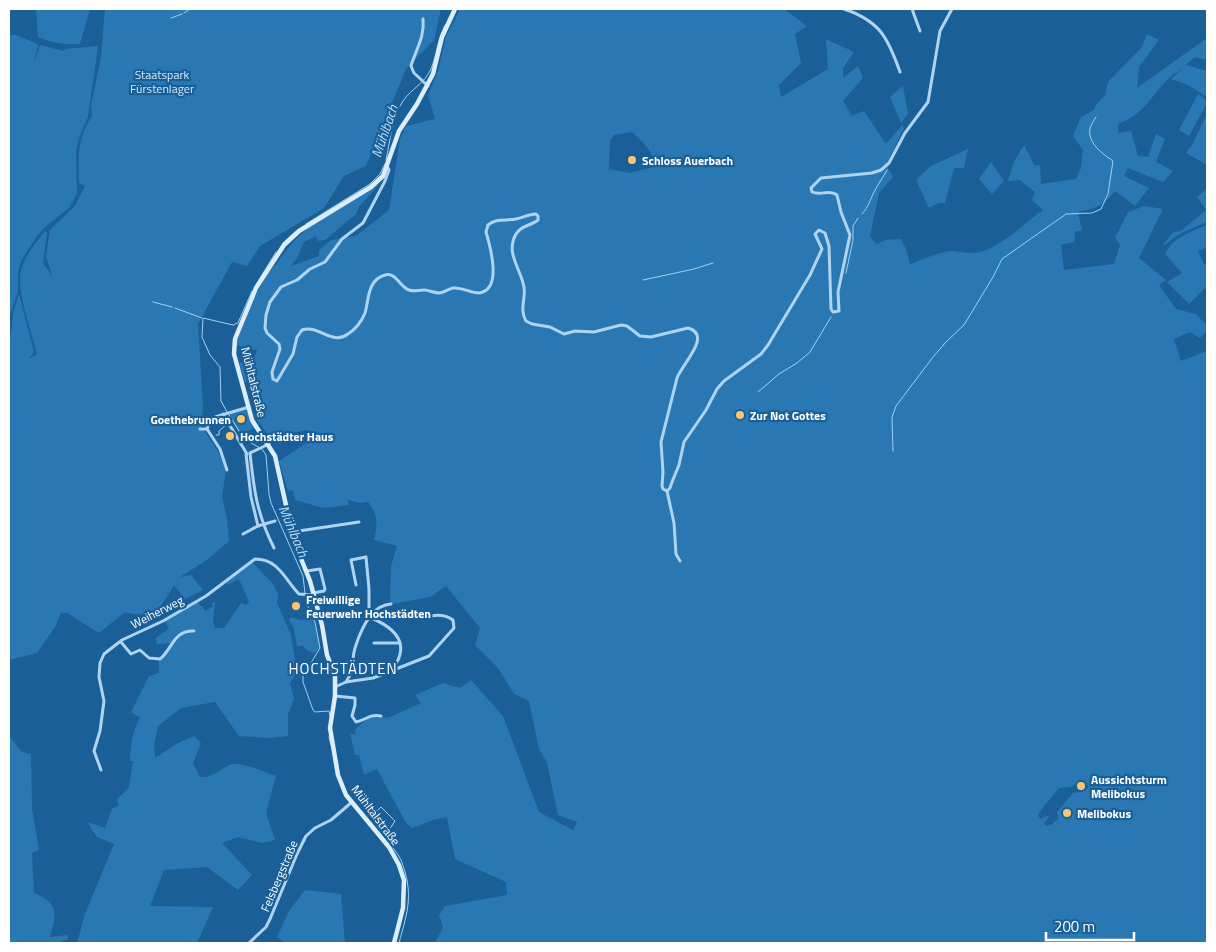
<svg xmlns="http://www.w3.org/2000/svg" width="1216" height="952" font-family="'Titillium Web',sans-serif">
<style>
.green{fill:#2a78b3;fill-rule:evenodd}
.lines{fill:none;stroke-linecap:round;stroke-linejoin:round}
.stream{stroke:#a1d0f2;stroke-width:1}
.minor{stroke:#aed4f0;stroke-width:3}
.secondary{stroke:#dcedfb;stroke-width:4.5}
.poi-dot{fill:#ffc46d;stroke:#1a5f97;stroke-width:2}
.labels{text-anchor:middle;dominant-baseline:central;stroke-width:4.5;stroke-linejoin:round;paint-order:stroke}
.park-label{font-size:12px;fill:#d5ebfb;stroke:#1a5f97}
.poi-label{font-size:12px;font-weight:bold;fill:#fff;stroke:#1a5f97;text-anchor:start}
.street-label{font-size:12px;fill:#fff;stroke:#1a5f97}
.water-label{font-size:14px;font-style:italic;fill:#baddf7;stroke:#1a5f97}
.quarter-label{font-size:15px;letter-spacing:1px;fill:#fff;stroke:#1a5f97}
</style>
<rect width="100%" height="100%" fill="#1a5f97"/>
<g class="green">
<path d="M36,9H90L80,44C64,45 53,43 38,37Z"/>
<path d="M105,9H441L434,40L406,69L366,166L344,176L324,208L260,246L247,266L232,262L198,324L203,407L201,426L218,451L226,470L222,497L227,518L229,541L207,560L180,577L191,575L203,590L185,599L174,585C160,609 155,620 125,612L99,633L67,613H61L55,627L37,653L9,660V427L11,420L9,424V336L11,335L13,313L19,294L34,352L29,359L37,354C32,333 16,290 21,271C24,257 36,242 45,231L47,233L43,263L52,276L46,256L50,230L75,206L85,186L79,183C78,159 77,138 92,116L91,105L101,57Z"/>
<path d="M459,9H784L807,26L795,34L801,63L779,85L781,97L828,69L826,39L854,52L843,68V78L858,66L863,78L843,101L852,116L864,111L886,144L902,125L904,128L886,165L893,177L879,193L870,236L876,244L886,240L901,239L906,249L910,264C923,259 937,253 951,251C958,251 967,254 974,253C999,250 1023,224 1043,210L1032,200L1035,192L1020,180L1008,181L1014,162L1024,145L1035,166L1040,165L1041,184L1076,179L1081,168L1083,150L1073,136L1081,117L1094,110L1096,105L1105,95L1108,82L1142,47L1147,34L1159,40L1139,67L1137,88L1207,38V60L1195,57L1186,65L1207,71V97L1188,85L1171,79L1183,68C1178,72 1171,75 1167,80C1149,99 1145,113 1118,124V133L1131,131L1138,156L1148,157L1156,134L1165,139L1156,162L1173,171L1163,182L1128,168L1124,176L1149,188L1135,206L1115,191C1109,199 1100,207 1090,209C1085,211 1082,210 1078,213L1082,230L1075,232L1074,242L1061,245L1064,270L1114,264L1120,245L1115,238L1128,212L1144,206L1163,209L1139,258L1166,280L1159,285L1176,309L1196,314L1207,326V330L1200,338L1190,332L1174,339L1181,361L1207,351V943H435L443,927L439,915L445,906L507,895L506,882L455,859L447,817L433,820L412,828L406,823L377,769L364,775L359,755H355L350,733L355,735L356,728L370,717L376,716L388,718L421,703L415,695L443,683L460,688L471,680L503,716L539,812L573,830L577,822L558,815L547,763L539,749L529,701L514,694L498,668L475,645L480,628L446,586L430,597L391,604L390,603L391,566L397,546L374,540C378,526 378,514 368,502L359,503L348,500L349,505L323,508L295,500L293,490L288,491L279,461L311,440L306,430L270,438L254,415L260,406L251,381L245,382L239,363L254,359L257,350L235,345L251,303L267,275L294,241L308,228L380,183L359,207L356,214L325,240L318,241L316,236L304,242L297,258L291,266L319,256V250L331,240L356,236L389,210L400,139L406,126L435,119L428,95L438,71L446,36L457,16ZM632,132C642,142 656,152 653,167L630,173L609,169L610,141L614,135ZM1084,780L1089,787L1081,792L1073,793L1057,812L1058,819L1052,824L1046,826L1044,823L1050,815L1040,819L1038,815L1041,810L1059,788L1071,787Z"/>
<polygon points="9,35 16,35 38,44 34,64 40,45 64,51 65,49 98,46 88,117 79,138 76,151 77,193 69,208 44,228 37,236 21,261 18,272 18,291 10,315 9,333"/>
<polygon points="903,86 908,114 901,123 890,97"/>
<polygon points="1198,94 1204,98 1207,103 1189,136 1179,130"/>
<polygon points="1207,114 1207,165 1186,153 1192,145"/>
<polygon points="968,149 964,168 954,168 945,203 939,203 929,208 916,180 931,166"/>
<polygon points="991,162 1004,181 992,194 979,179"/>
<polygon points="1207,189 1207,222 1181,233 1164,245 1163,244 1174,232 1181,231 1206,210 1197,197"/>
<path d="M1207,225V247L1198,251L1204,264H1207V278L1206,280L1207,286L1189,304L1167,282L1182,273L1165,254C1173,237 1191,232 1207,225Z"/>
<polygon points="246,409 254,428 240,435 228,414"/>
<path d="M252,563L256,566L273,584L278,594L277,603L291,635L296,667V673L290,683L294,699L288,714V736L270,738L239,736L215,702L181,708L158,726L154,745L155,758L178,743L194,736L201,743L193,763L200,777C217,778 221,766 233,764C246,763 263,772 276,776L266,813L275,840L262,843L238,837L222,843L252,875L238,890L207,867L164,870L150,906L213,907L197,943H77L85,914L114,844L97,837L87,822L105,828L112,809L119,805L117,799L129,788L133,761H130C131,745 132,731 140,718L131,712L149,676L159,673V660L166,655L171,643L157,644L156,638L169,629L165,621L197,602L206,611L213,606L212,603L215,602L213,621L215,628H224L241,603L246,605L249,602L239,579L227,585L226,583Z"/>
<polygon points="291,617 300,620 313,619 317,630 320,648 314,653 306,650 303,646 297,646 294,629 289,620"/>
<path d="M9,736L22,752L31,754L32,809L39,850L32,853L34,893C59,903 57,914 50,937L67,935L68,939L60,942V943H12L9,940Z"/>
<polygon points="305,890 341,894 345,943 285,943 277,937 289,911"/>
</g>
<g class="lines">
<g class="stream">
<polyline points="184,13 190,9"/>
<polyline points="171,18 182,14"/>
<path d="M386,160C390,142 392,117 403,101C411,89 425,83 431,69C437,54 437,41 445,25"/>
<path d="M862,214C869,206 870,200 874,192C878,184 883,178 887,170"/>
<polyline points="306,224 370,184 380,174 385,164"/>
<polyline points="283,243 295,232"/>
<polyline points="846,273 853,240 853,226 858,218"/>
<polyline points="643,280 694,269 713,263"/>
<polyline points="254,288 276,252"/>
<polyline points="153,302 172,307"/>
<polyline points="175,308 202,318"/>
<polyline points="758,392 779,374 797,363 810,352 831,317"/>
<polyline points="227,412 221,401 220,367 210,355 202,337 203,318 233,325 238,323 252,291"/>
<polyline points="229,415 244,439 262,449 266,455 269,494 271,503 303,576 305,593"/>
<polyline points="216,435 219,435 219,431 227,424"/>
<path d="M893,451L892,417L896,406L933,357L946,342L964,325L993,277L1002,259L1066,214L1092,213L1101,209L1108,194L1113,161C1103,154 1087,143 1090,128C1091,125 1094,120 1096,117"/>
<polyline points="307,604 315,622 320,648 303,676 303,682 313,710 315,712 329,711 330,716"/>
<polyline points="329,737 331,745"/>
<path d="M371,817L381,807L395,821L387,833L386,837C390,845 397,852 401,860C414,894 408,910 399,943"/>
</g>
<g class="minor">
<path d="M844,9C880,21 888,38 900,72"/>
<polyline points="912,9 920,31"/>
<path d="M423,19C425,37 416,49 411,66L414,73L428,86"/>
<path d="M387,166L389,170L385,181L363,223L342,239L325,262L310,269L297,280L281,287L270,302L266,315L265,328L267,333L279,344L280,349L272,372L273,379L277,381L293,354L297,337L302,330C318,324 332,346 348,334C355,330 362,321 365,313C369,300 367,280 385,275C396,272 400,287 409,290C415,292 418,290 424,290C429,290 434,293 439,293C444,293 448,289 453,288C462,287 470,293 479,293C503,290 490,246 486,232L488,225C496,218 506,221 516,219C523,218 528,214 536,214L538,216V220C531,226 521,225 516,234C505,253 521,269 524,287C526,299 519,309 526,321L532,324L550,327L564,334L575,331L594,332L621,325L627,326L640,336L651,337L688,328C713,335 682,364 677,378L661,442L663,472L662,486L663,489L667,491L674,523L676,554L680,561"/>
<polyline points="223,414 247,454"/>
<polyline points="200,429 207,429 210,420 215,417 249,407"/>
<polyline points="207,429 220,449 227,470"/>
<path d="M250,453C254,491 257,514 274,548"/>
<polyline points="250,453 269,444"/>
<polyline points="246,454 251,497 258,526"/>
<path d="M667,491L670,488L672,482L679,465L684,442L706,410L717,389L724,381L761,354L768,345L810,275L822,249L815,234L819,230L825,233L829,246L831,309L833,312L839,311L838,292L850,235L841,212L837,195C829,189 821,196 812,192L811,188L821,178L872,173L881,170L889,163L905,133L928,102L940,31L952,9"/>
<polyline points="292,532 359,522"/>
<polyline points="243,534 258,526 275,521"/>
<polyline points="307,571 320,569 325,589 324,591 313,593"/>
<polyline points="356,585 351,560 366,557 369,589 369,617"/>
<path d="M369,617C396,628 413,645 390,672"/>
<path d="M121,642L131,654L140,650L149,658L160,659C172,650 173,630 194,631"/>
<polyline points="374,643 399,643"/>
<path d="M346,682C355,669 351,661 355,648C360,632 371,605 391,604"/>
<path d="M335,687L346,682L373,678L429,656L454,628L453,620C443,613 433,615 422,618"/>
<path d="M335,696L355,698V705L352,716L356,722C367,720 368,714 381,716"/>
<path d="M101,770L94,751L100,731L104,701L99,677L100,663L104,654L122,640L163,621L206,596L255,559C279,559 285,580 299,594L313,595"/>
<polyline points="249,943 266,927 270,919 297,854 306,836 315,828 331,820 352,802"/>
</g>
<polyline class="secondary" points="394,943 403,908 404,880 399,865 389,847 346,795 338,775 330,728 335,696 335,675 327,655 322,625 310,581 298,551 292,532 275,456 252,420 234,354 235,339 256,288 284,245 299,231 371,187 383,176 399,131 417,104 433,74 442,37 455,9"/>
</g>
<g class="poi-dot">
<circle cx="632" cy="160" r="5"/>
<circle cx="740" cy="415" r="5"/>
<circle cx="241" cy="419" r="5"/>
<circle cx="230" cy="436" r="5"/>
<circle cx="296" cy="606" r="5"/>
<circle cx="1081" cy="786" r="5"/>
<circle cx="1067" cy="813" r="5"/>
</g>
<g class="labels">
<g class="park-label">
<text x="162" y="74">Staatspark<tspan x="162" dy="14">Fürstenlager</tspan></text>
</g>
<g class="poi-label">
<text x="642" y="160">Schloss Auerbach</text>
<text x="750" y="415">Zur Not Gottes</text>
<text x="231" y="419" text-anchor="end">Goethebrunnen</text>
<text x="240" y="436">Hochstädter Haus</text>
<text x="306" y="599">Freiwillige<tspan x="306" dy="14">Feuerwehr Hochstädten</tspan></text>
<text x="1091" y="779">Aussichtsturm<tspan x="1091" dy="14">Melibokus</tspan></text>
<text x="1077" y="813">Melibokus</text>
</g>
<g class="street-label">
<text transform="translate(254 382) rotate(76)">Mühltalstraße</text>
<text transform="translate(157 612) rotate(-27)">Weiherweg</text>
<text transform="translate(376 815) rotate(53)">Mühltalstraße</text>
<text transform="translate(279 876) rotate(-67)">Felsbergstraße</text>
</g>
<g class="water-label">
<text transform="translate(384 131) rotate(-71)">Mühlbach</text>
<text transform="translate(294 531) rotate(67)">Mühlbach</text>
</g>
<g class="quarter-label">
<text x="343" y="668">HOCHSTÄDTEN</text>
</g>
</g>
<rect width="1216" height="952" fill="none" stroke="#ffffff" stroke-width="20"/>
<path d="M1046 932v8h88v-8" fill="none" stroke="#ffffff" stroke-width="2.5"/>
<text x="1054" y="932" font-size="15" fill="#ffffff" stroke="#1a5f97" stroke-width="4" paint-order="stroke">200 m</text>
</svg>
